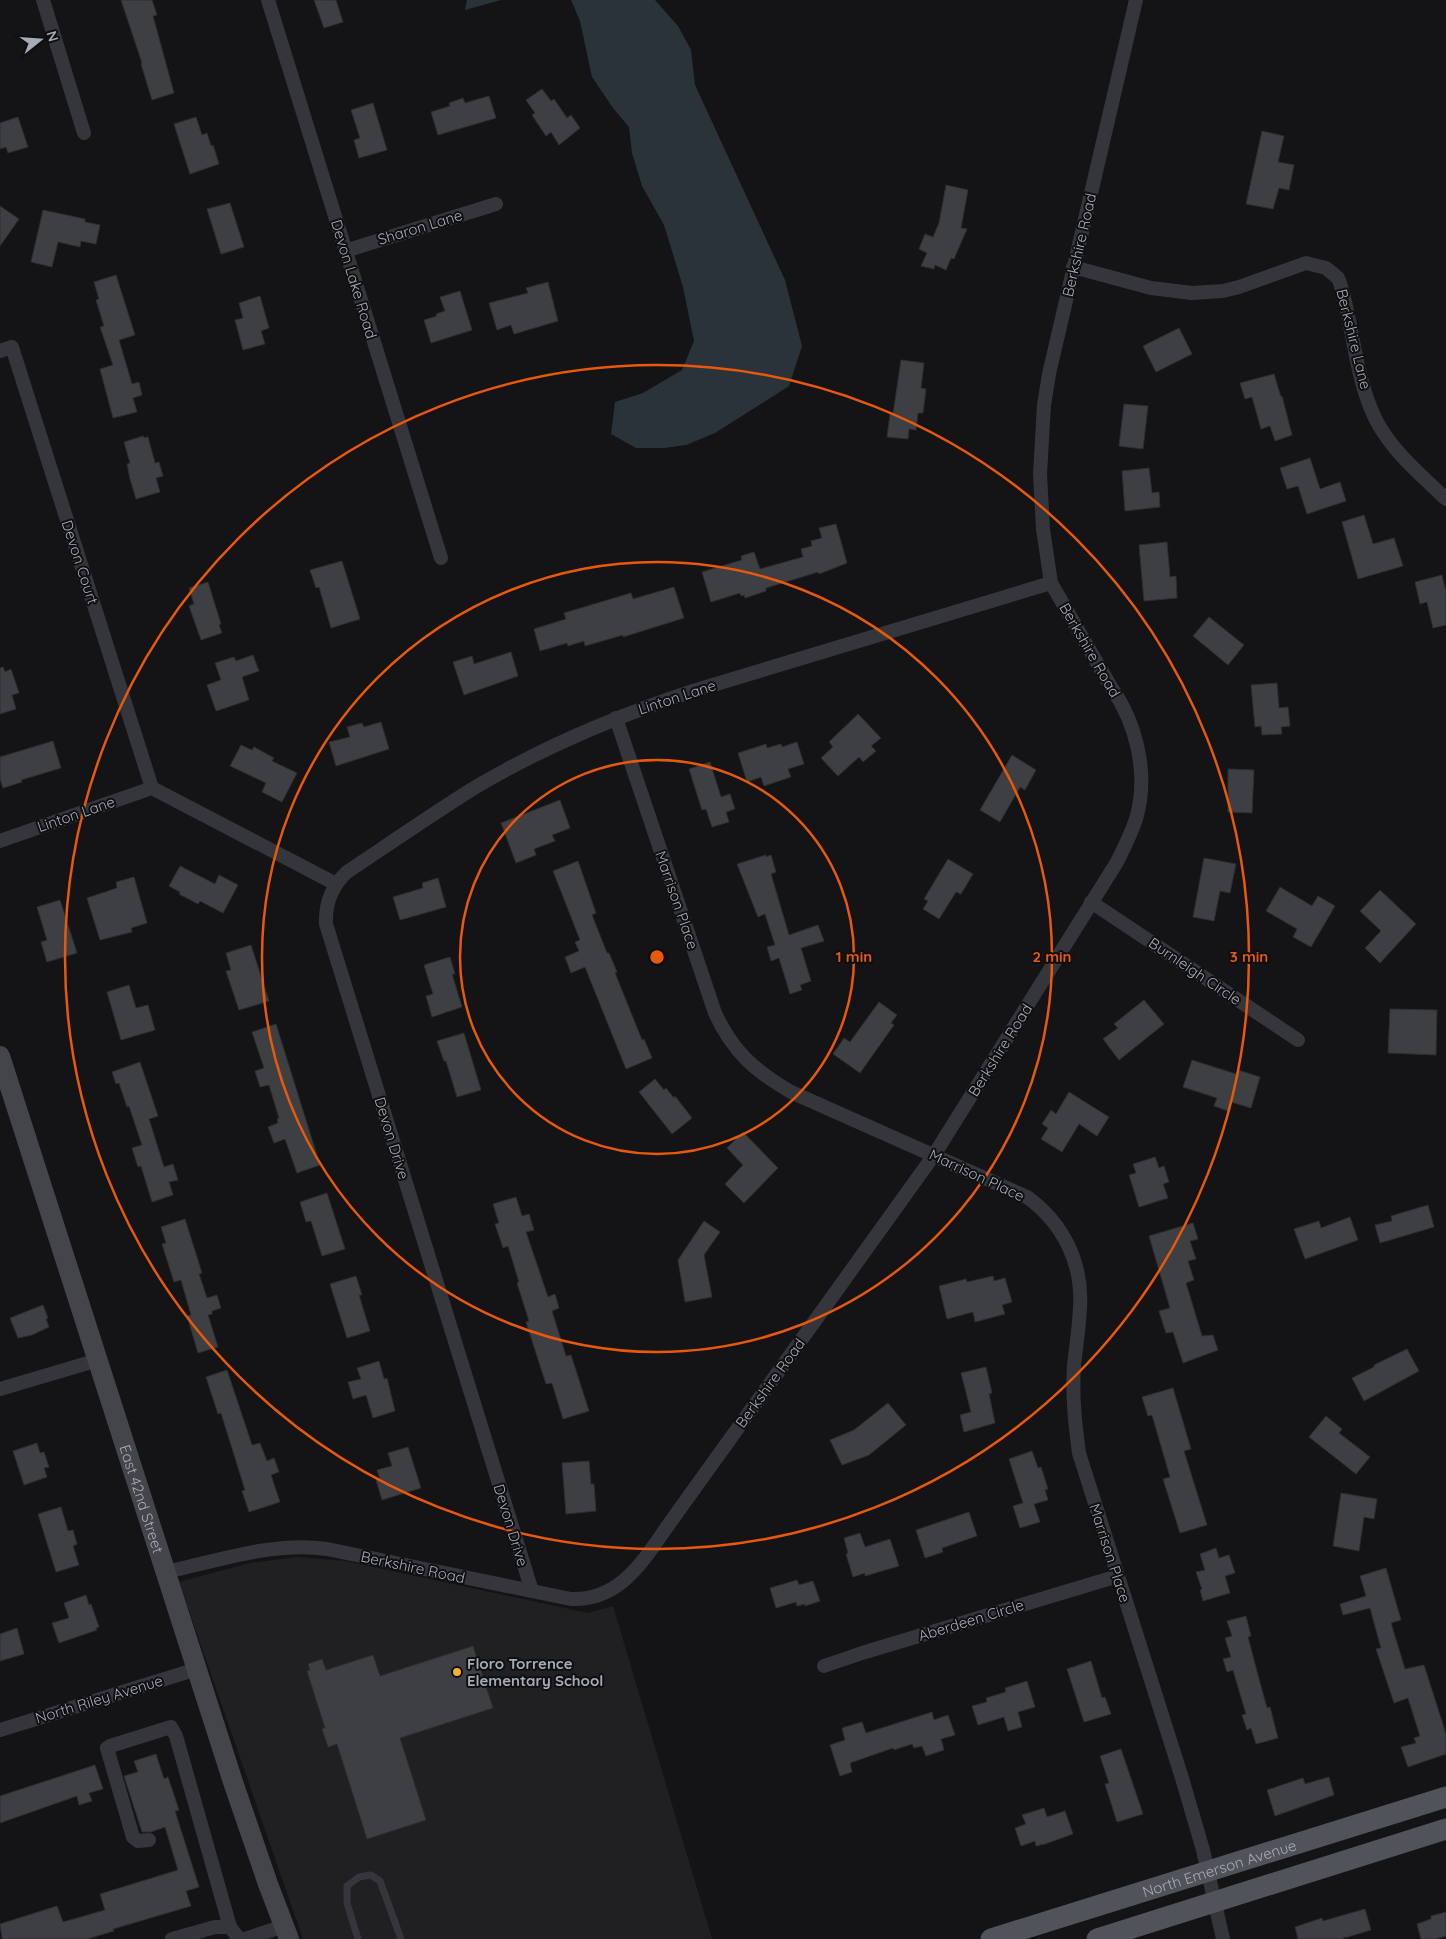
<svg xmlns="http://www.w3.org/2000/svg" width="1446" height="1939" font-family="Quicksand,sans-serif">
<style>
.built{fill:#202023}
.water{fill:#2a333a}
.building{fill:#3e3f43;stroke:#2e2e32}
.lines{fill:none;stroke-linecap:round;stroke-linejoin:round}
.lane{stroke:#35363b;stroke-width:7}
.street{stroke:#35363b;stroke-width:14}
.secondary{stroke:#43454b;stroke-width:20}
.primary{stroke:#51535a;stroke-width:21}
.ring{fill:none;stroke:#e8590c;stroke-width:2.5}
.poi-dot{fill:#f8af2a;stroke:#0f0f11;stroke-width:2}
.labels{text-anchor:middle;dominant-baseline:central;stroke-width:4;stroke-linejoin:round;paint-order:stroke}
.street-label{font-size:15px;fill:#a5abb7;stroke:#0f0f11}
.poi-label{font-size:15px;font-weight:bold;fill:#a5abb7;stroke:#0f0f11;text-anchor:start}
.centre{fill:#e8590c;stroke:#0f0f11;stroke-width:2.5}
.ring-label{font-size:15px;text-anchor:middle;font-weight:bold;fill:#e8590c;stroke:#0f0f11;stroke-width:4;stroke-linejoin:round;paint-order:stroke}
</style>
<rect width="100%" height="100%" fill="#141416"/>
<polygon class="built" points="297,1557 346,1561 588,1613 613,1606 712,1939 303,1939 179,1582 250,1563"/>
<g class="water">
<polygon points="467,0 501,0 465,10"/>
<polygon points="571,0 655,0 678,26 691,50 695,85 785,280 802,346 789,386 715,433 686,445 664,448 636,448 611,434 615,402 643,393 682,370 694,341 683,287 664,225 642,186 632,153 629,127 613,108 592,77 580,21"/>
</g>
<g class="building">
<polygon points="121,0 152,0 157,15 153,16 174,93 152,100 141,64 142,63"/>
<polygon points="314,0 336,0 343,22 324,28"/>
<polygon points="542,89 551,101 554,99 567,118 571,115 580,128 559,145 551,132 546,136 532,115 535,113 526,100"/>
<polygon points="489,96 496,118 438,135 431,112 450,106 449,103 463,98 465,103"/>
<polygon points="373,103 387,150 359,158 354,140 360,138 351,110"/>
<polygon points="18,117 28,147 8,153 6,147 0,149 0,123"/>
<polygon points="196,117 202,135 207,133 211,146 213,145 219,164 190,174 174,124"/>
<polygon points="1262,131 1284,136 1278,162 1294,165 1289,190 1279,188 1273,209 1246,204"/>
<polygon points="946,185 968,190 961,228 967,229 954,259 951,258 946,270 935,265 934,269 921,266 927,253 919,249 925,234 933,237 939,223"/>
<polygon points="230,203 244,247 221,254 207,209"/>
<polygon points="0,206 19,219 0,246"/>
<polygon points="43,210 85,219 85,222 100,225 96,244 81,241 80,247 58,242 52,267 31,262"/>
<polygon points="116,275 135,335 119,340 132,384 139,382 142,395 133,398 137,412 113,418 100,369 113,365 100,327 104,326 96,300 99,299 94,282"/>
<polygon points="548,282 558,321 514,334 511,325 497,330 489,303 528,293 526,288"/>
<polygon points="460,291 472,330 431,343 424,320 437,316 436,314 445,311 440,297"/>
<polygon points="260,296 269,328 261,331 265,344 243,350 235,320 243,318 239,303"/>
<polygon points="1179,328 1192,354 1156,372 1143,346"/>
<polygon points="901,360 924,363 921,388 926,389 923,413 918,413 916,430 909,429 908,439 887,437 890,414 893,414"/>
<polygon points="1274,374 1281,397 1282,396 1292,435 1275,441 1270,426 1261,429 1252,397 1245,399 1240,383"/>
<polygon points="1124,404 1148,406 1143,449 1119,446"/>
<polygon points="143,436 144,438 148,437 155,463 159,462 163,476 156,478 160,492 136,499 130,479 127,464 130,463 124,442"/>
<polygon points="1310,458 1320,489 1340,482 1346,501 1307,514 1298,486 1287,489 1280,468"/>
<polygon points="1149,468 1152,493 1159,492 1160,507 1125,511 1122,471"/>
<polygon points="1364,515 1373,544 1394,538 1403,566 1358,579 1342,522"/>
<polygon points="836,524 847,563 819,574 818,572 766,588 766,591 745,598 744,595 741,596 740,593 711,602 702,572 742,560 741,556 754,552 760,569 803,557 801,549 812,546 811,541 822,538 819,528"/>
<polygon points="1167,542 1170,577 1176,576 1177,598 1144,601 1139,545"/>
<polygon points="342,561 360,619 331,628 319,587 316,588 310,570"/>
<polygon points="1442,575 1446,592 1446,625 1433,628 1427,602 1420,604 1415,582"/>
<polygon points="208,582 221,624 219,625 222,633 201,640 189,606 194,604 189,588"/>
<polygon points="674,587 684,618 623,637 623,635 585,646 584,641 568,646 567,643 540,651 534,629 566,619 564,613 631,593 633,599"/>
<polygon points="1209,617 1244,645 1228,665 1193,636"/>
<polygon points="511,652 518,676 464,695 453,662 472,656 474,664"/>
<polygon points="253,655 259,671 242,677 249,700 216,711 207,685 221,680 215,663 234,657 236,661"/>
<polygon points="3,667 5,672 11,669 19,693 12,695 16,709 0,714 0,668"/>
<polygon points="1277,683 1279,708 1288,707 1290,726 1281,727 1282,734 1262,735 1261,726 1255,727 1251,685"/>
<polygon points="858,714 881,738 871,746 876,751 863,762 859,757 838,776 821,758 833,747 829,742"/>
<polygon points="381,722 389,749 336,766 329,742 350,737 347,727 362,723 364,727"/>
<polygon points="53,741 61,768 21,780 22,782 3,788 0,779 0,757"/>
<polygon points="797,742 804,764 788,769 791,777 764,786 761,777 747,782 738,753 766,744 767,748 781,744 782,747"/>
<polygon points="241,745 252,750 254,747 274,758 272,761 297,773 282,802 262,792 266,783 230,766"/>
<polygon points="1012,755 1036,770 1025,790 1020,787 1000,822 980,810"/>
<polygon points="710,762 721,797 730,794 735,809 726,812 729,822 712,827 706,809 702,810 689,769"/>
<polygon points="1228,769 1254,770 1252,813 1228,812"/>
<polygon points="560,800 570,828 552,835 555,841 534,849 536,855 516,863 501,823"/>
<polygon points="766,855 766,857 771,855 776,872 771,874 789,935 818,925 824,941 801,948 811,981 800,985 802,990 790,994 779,958 771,961 767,947 775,945 765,914 758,917 737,864"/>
<polygon points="1204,858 1236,864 1230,893 1220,891 1214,921 1193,917"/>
<polygon points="948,859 973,874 961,894 956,892 939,919 923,909 928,901 924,899"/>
<polygon points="578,861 596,913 592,915 607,953 609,953 617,972 615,973 642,1040 644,1039 652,1058 626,1069 585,967 571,973 565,957 579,951 575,942 580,940 553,871"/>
<polygon points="180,866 215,884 219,875 238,885 223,913 200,901 198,904 179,894 180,892 169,886"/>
<polygon points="134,877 147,923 131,928 132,932 100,940 87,898 117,888 116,882"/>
<polygon points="438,878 446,907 400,920 393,897 423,888 422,883"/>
<polygon points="1280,887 1312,906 1318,896 1335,906 1311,947 1293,937 1297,929 1266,911"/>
<polygon points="1380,890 1416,924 1380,963 1365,948 1381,931 1360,911"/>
<polygon points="60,900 77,953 47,962 41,942 47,940 37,907"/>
<polygon points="251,945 269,1001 239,1010 226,971 231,970 226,953"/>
<polygon points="450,957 455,974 452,974 462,1007 432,1017 426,996 433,994 424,965"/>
<polygon points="129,985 136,1008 148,1005 155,1030 121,1040 107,992"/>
<polygon points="1144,1000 1164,1024 1119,1060 1103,1039 1118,1028 1114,1024"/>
<polygon points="879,1002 897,1015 891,1023 894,1025 860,1073 833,1054 844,1038 850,1042"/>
<polygon points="1390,1009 1437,1010 1436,1055 1388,1053"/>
<polygon points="276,1024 320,1165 297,1173 285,1139 274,1143 268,1127 278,1123 277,1119 279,1118 269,1085 260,1087 255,1071 264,1068 252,1032"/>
<polygon points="464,1033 481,1090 457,1097 446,1061 444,1061 437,1041"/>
<polygon points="1192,1060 1236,1074 1238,1070 1260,1077 1251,1108 1231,1102 1228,1111 1214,1106 1217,1098 1183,1087"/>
<polygon points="140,1062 158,1116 149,1119 164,1167 173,1164 178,1180 169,1182 173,1195 152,1202 141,1166 138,1167 132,1148 142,1145 129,1106 127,1107 119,1083 116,1084 112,1072"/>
<polygon points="655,1079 664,1090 666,1088 674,1098 675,1096 692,1118 672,1134 639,1092"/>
<polygon points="1069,1092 1109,1117 1097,1136 1079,1124 1062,1152 1041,1139 1048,1128 1042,1124 1051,1110 1056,1114"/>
<polygon points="743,1132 778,1168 744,1203 725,1184 743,1165 727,1148"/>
<polygon points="1155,1157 1159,1168 1164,1166 1169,1182 1163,1184 1168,1198 1139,1207 1129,1175 1136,1173 1133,1164"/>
<polygon points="327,1193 345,1249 322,1256 311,1221 306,1222 300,1202"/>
<polygon points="516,1197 522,1216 529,1214 534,1230 526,1232 548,1297 555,1294 559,1308 552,1311 566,1356 571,1355 589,1411 563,1419 552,1383 546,1384 526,1322 529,1321 517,1283 519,1282 508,1246 503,1248 495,1224 499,1223 493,1204"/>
<polygon points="1428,1205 1434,1227 1380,1243 1375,1225 1392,1221 1391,1216"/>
<polygon points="1350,1217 1358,1240 1305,1259 1294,1229 1319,1221 1321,1228"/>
<polygon points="185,1219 202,1273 199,1274 207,1298 217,1295 221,1308 212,1311 212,1314 208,1315 218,1347 198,1353 187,1316 191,1315 181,1280 174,1282 162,1244 166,1243 161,1227"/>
<polygon points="704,1221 720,1232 704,1255 712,1297 685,1302 678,1260"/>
<polygon points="1193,1223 1198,1239 1190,1241 1196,1259 1188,1261 1194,1280 1186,1283 1202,1336 1213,1335 1218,1350 1183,1363 1173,1332 1166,1333 1159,1311 1170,1308 1149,1236"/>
<polygon points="356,1276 362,1295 359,1295 370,1331 347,1338 330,1284"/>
<polygon points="993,1276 994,1281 1005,1278 1012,1302 1002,1305 1005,1314 975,1322 973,1312 947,1319 939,1286 966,1279 967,1282"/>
<polygon points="43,1305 48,1318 46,1319 49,1327 32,1335 18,1338 10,1318"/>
<polygon points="1407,1349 1419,1371 1364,1401 1352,1378 1374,1367 1374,1365"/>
<polygon points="379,1361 384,1379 387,1378 395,1411 373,1418 366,1395 353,1399 348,1382 361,1379 357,1368"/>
<polygon points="986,1367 992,1393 989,1394 995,1423 964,1432 960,1415 971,1412 961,1373"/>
<polygon points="227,1370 252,1445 260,1443 267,1461 274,1458 279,1472 271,1475 280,1502 249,1512 242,1491 245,1490 221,1413 218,1414 206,1377"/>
<polygon points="1173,1388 1191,1449 1184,1451 1207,1525 1180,1533 1163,1479 1170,1477 1152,1415 1148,1416 1142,1397"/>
<polygon points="888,1403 906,1425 869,1455 842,1465 830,1440 854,1430"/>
<polygon points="1326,1416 1342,1429 1339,1433 1370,1457 1356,1474 1309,1437"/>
<polygon points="37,1443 40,1453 44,1452 49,1467 44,1468 47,1477 24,1485 13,1451"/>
<polygon points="408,1447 421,1488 382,1500 376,1480 380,1479 377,1470 392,1466 388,1453"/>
<polygon points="1032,1451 1038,1468 1041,1467 1048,1489 1045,1490 1048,1500 1034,1504 1040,1522 1020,1528 1013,1506 1023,1503 1009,1459"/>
<polygon points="589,1461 591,1484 594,1484 596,1511 566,1514 562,1463"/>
<polygon points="1341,1493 1377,1499 1374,1519 1364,1517 1359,1551 1333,1546"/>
<polygon points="61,1507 68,1531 73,1530 77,1544 73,1546 79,1565 56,1572 38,1514"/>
<polygon points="969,1512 977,1536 942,1548 943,1552 925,1558 916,1530"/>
<polygon points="860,1533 865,1547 890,1539 899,1566 865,1576 865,1573 853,1577 846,1554 848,1553 844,1538"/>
<polygon points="1216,1548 1219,1558 1229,1555 1235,1573 1225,1576 1230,1593 1203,1601 1200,1590 1202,1589 1196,1572 1205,1570 1200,1554"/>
<polygon points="1386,1568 1401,1620 1391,1623 1405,1669 1424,1665 1446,1734 1446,1754 1408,1767 1401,1747 1416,1743 1414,1738 1420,1736 1408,1698 1394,1703 1376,1649 1381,1648 1370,1608 1343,1615 1340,1604 1366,1596 1360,1576"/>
<polygon points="797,1580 799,1585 813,1581 820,1601 805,1606 805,1604 797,1606 796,1602 776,1608 770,1588"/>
<polygon points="86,1595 89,1605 91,1604 99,1627 96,1628 97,1630 59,1643 52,1623 69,1618 64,1603"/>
<polygon points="1246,1616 1251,1636 1248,1637 1255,1664 1267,1708 1270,1707 1278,1738 1256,1744 1251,1728 1247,1730 1242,1715 1246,1714 1233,1670 1227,1672 1223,1659 1231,1657 1225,1638 1232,1636 1227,1621"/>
<polygon points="17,1628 24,1654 0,1661 0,1634"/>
<polygon points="473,1646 493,1708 400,1738 426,1820 367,1839 337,1744 328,1747 322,1729 325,1728 307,1671 310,1670 308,1664 322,1659 326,1670 373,1655 380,1676"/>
<polygon points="1091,1661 1102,1698 1105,1697 1111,1714 1084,1722 1067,1669"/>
<polygon points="1027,1681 1035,1707 1018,1712 1022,1727 1008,1731 1004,1717 978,1725 972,1706 987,1702 986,1698 1006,1692 1005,1688"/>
<polygon points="932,1712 934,1720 948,1715 955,1735 941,1739 944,1750 926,1756 922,1746 914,1748 912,1744 894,1750 893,1748 850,1763 852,1772 840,1776 830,1745 845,1740 842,1728 862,1722 866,1733"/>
<polygon points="1121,1749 1143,1814 1117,1822 1105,1784 1109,1783 1100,1756"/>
<polygon points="156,1754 164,1779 168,1777 179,1810 175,1811 199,1887 186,1891 191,1906 113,1929 114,1931 87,1939 2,1939 0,1924 57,1906 63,1922 105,1910 100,1894 178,1870 165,1827 151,1832 142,1832 124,1776 138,1772 134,1761"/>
<polygon points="95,1765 103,1789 89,1793 92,1801 79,1805 77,1796 0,1823 0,1796"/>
<polygon points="1329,1777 1334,1795 1275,1816 1267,1790 1303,1778 1305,1784"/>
<polygon points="1044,1808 1047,1817 1065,1811 1073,1834 1045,1844 1036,1846 1035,1841 1021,1846 1015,1828 1026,1824 1022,1815"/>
<polygon points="1365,1909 1371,1930 1341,1939 1298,1939 1295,1927 1322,1918 1323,1921"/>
<polygon points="1446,1912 1446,1936 1435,1939 1421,1939 1417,1924 1431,1919 1431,1916"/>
</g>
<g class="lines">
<polyline class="lane" points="358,1939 347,1903 347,1886 359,1877 371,1875 380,1881 401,1939"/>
<g class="street">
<polyline points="43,0 84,133"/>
<polyline points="268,0 441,558"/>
<polyline points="345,251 496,204"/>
<path d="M1073,267L1151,288L1192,293L1223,291L1239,287L1306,263L1326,268L1338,278L1340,283C1354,328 1355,380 1377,422C1394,453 1421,475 1446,499"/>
<polyline points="0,351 12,347 152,788"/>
<path d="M616,718L715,1013C733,1052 755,1071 791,1092L1027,1197C1063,1223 1083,1263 1080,1308C1079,1328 1076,1347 1074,1366C1072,1396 1075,1423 1079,1453L1182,1778L1203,1850L1223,1939"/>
<polyline points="152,788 336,884"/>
<polyline points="0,841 152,788"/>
<polyline points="1091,902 1298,1040"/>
<polyline points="0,1389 98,1360"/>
<path d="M166,1572C216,1561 276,1541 327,1549L571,1599C624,1601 647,1554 674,1517L934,1155L1117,862C1124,848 1131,834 1136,819C1149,775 1137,724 1111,687L1051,583L1043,529L1040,474L1044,405L1049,374L1136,0"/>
<path d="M532,1591L326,924C325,904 332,886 347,872C389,844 431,815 474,788C543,747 617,716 693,691L1051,583"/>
<polyline points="824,1666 862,1653 1118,1576"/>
<polyline points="0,1730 197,1669"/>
<polyline points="149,1840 138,1841 133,1837 107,1748 110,1746 171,1727 176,1736 230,1927"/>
<polyline points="172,1939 215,1927 230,1927 239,1939"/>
<polyline points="245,1939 284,1926"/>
</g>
<path class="secondary" id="s1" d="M0,1056L233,1782L268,1884L289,1939"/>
<g class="primary">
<path id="s2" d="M991,1939L1446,1797"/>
<polyline points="1097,1939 1446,1829"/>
</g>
</g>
<g class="ring">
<circle cx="657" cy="957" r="197"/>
<circle cx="657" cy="957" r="395"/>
<circle cx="657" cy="957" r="592"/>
</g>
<circle class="poi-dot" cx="457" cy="1672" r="5"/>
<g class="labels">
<g class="street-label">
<text transform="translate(420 227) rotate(-17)">Sharon Lane</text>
<text transform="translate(1079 245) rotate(-77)">Berkshire Road</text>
<text transform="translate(354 279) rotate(73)">Devon Lake Road</text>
<text transform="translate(1354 339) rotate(76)">Berkshire Lane</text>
<text transform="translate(80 562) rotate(72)">Devon Court</text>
<text transform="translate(1090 650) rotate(60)">Berkshire Road</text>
<text transform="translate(677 697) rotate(-18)">Linton Lane</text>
<text transform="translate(76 814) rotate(-19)">Linton Lane</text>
<text transform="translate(677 900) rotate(71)">Marrison Place</text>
<text transform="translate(1195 971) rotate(34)">Burnleigh Circle</text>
<text transform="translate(1000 1050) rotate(-58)">Berkshire Road</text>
<text transform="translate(392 1138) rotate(73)">Devon Drive</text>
<text transform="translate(977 1175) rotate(25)">Marrison Place</text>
<text transform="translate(770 1383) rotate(-54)">Berkshire Road</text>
<text stroke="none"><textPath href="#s1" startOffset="465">East 42nd Street</textPath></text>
<text transform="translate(511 1525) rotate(73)">Devon Drive</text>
<text transform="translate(1110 1553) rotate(72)">Marrison Place</text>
<text transform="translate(413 1567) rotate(12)">Berkshire Road</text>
<text transform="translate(971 1620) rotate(-17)">Aberdeen Circle</text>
<text transform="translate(99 1699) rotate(-17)">North Riley Avenue</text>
<text stroke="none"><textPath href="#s2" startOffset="239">North Emerson Avenue</textPath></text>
</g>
<g class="poi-label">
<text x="467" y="1663">Floro Torrence<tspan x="467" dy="17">Elementary School</tspan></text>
</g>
</g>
<circle cx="657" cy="957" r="8" class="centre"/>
<g class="ring-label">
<text x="854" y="962">1 min</text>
<text x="1052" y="962">2 min</text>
<text x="1249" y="962">3 min</text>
</g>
<g transform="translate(40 40) rotate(73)" stroke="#0f0f11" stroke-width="4" paint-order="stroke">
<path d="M0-4L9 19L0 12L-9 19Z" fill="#a5abb7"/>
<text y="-8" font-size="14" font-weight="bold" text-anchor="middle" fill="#a5abb7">N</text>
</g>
</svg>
